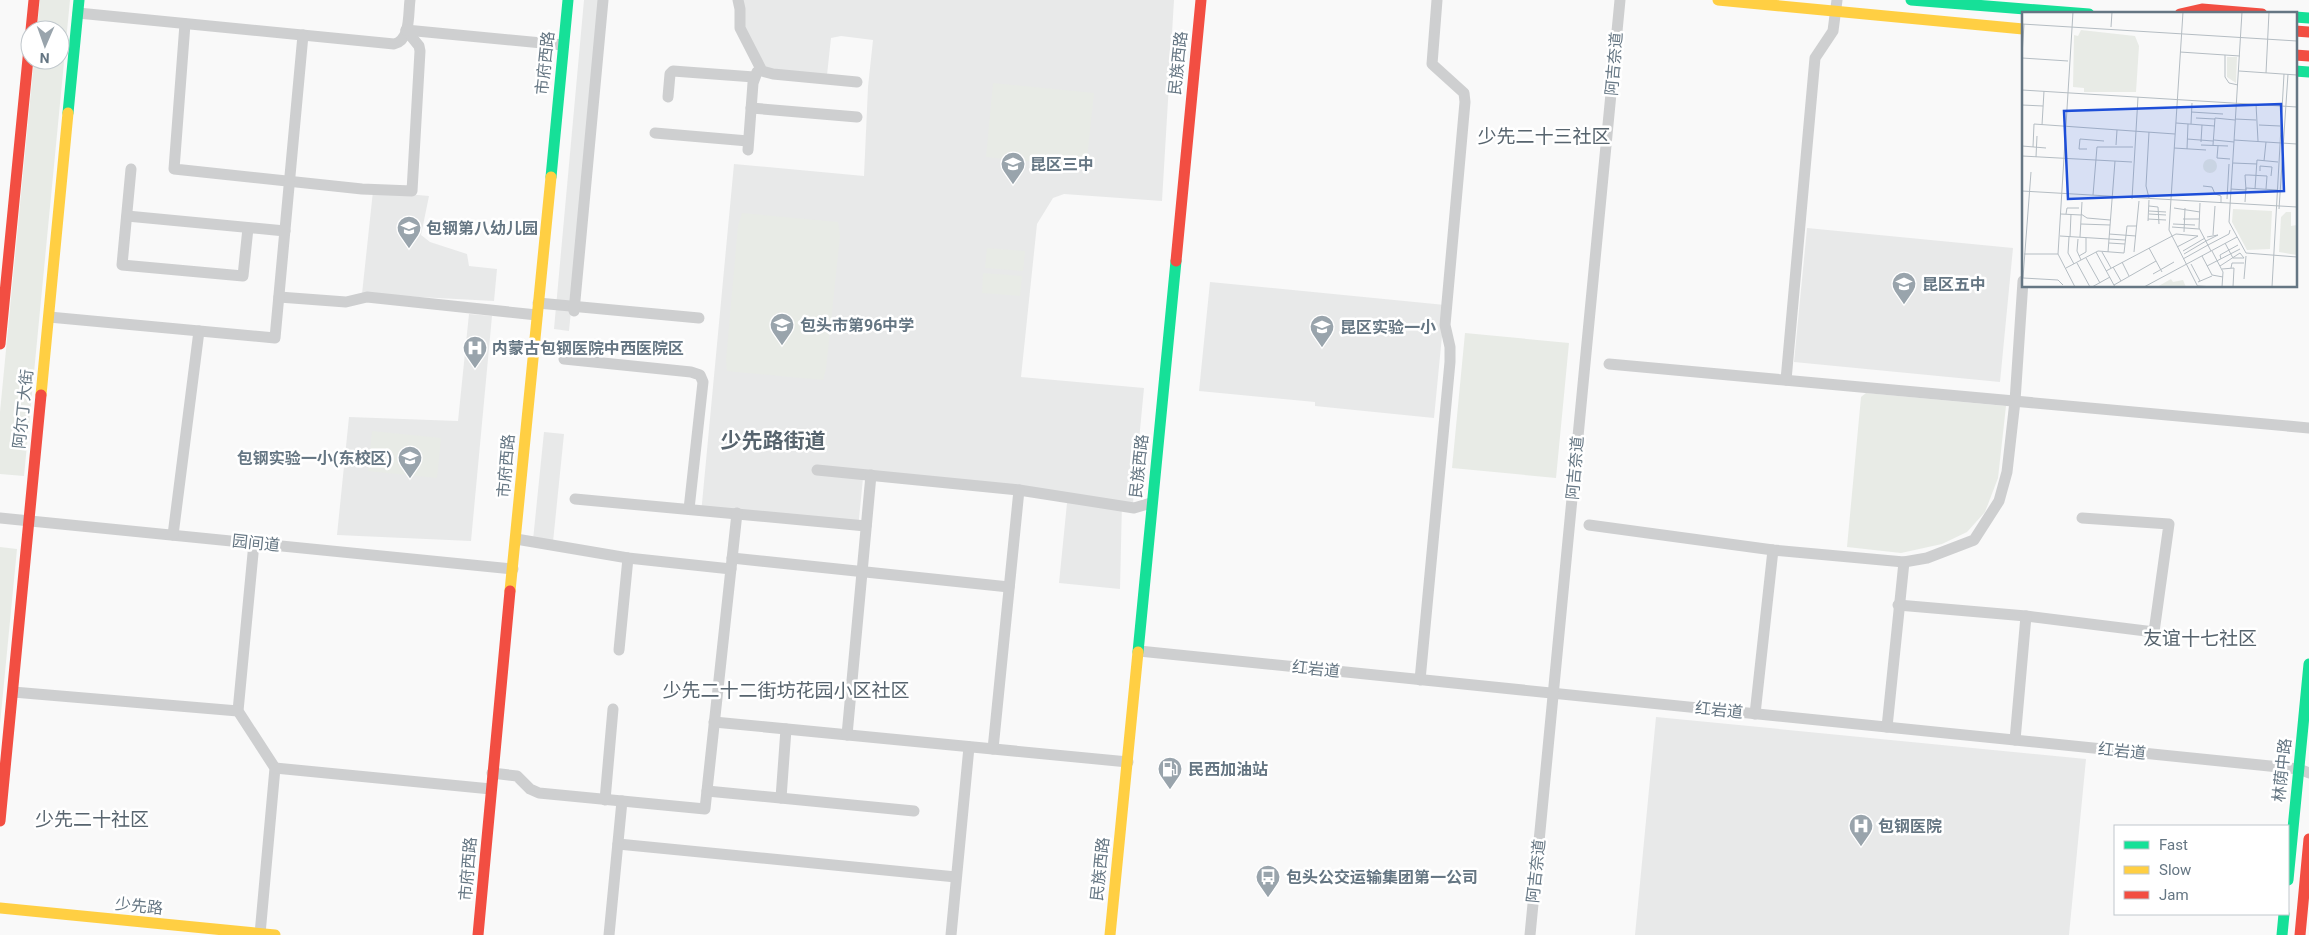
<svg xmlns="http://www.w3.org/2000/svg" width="2309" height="935" font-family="Roboto,'Noto Sans SC',sans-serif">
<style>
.built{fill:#e8e9e9}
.green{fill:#e8ebe6}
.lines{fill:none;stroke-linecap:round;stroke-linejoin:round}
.street{stroke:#cecfd0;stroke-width:11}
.fast{stroke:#16e098;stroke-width:11}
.slow{stroke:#ffcf43;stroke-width:11}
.jam{stroke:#f24e42;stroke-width:11}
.labels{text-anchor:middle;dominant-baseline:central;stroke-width:5;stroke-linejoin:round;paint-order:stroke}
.street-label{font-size:16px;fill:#657683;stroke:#fff}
.poi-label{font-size:16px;font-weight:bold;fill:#657683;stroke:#fff;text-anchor:start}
.quarter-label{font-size:19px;fill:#57646e;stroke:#fff}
.district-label{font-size:21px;font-weight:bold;fill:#57646e;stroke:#fff}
.inset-road{fill:none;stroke:#b5bdc3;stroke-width:1}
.view{fill:#1d4ed8;fill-opacity:0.15;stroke:#1d4ed8;stroke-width:2.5}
.inset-edge{fill:none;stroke:#657683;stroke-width:2.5}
</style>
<rect width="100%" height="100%" fill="#f9f9f9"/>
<g class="built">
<polygon points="584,0 602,0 569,331 554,329"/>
<polygon points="742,0 1174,0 1162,201 1064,194 1053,198 1037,224 1021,377 1144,388 1133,503 1122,502 1120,589 1059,583 1067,503 1110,502 863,478 858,529 701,514 734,164 864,176 868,87 873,40 841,36 831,38 827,75 761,69 745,35"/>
<polygon points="373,191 429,196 421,235 430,242 467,254 469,266 497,269 494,301 362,294"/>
<polygon points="1807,228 2013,248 2000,382 1794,362"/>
<polygon points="1210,282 1445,305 1434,418 1315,406 1315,402 1199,391"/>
<polygon points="469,314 492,316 471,541 337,535 349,417 458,421"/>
<polygon points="544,432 564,434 553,542 533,540"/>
<polygon points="1656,717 2086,759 2069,935 1635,935"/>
</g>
<g class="green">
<polygon points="40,0 70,0 24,476 0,474 0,412 34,60 60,60 60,30 37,30"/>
<polygon points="993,83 1094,93 1086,167 986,157"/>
<polygon points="742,213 838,222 840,236 826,369 823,380 727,371 726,360 738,226"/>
<polygon points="987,248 1025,251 1023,271 985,268"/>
<polygon points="983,273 1022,276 1020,296 982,293"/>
<polygon points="1465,333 1569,343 1556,478 1452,468"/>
<polygon points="1866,393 2006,406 1998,478 1985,512 1967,532 1942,544 1901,553 1847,547 1861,397"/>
<polygon points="372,431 441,438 437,478 368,471"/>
<polygon points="0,547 17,549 0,724"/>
</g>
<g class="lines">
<g class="street">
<polyline points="738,0 740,9 740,28 762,71 773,74 857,82"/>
<path d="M78,13L394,44C411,40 408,14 410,0"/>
<polyline points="185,24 174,169 362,189 412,191 420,51 419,46 406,30"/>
<polyline points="406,30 563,45"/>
<polyline points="668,97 670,74 673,71 754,77"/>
<polyline points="751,108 857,117"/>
<polyline points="655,133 748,141"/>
<polyline points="748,150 753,83 757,72"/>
<polyline points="131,169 122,265 243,276 248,228"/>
<polyline points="127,216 285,231"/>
<polyline points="279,297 346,302 367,297 537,315"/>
<polyline points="538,303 699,318"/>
<polyline points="574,311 603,0"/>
<polyline points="49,317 275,338 303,35"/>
<polyline points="564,359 691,372 700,375 703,382 689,509"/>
<polyline points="1609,364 2309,428"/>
<polyline points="1786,380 1815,58 1833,31 1837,0"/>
<polyline points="817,470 1019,490 1134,508 1151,503"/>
<polyline points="575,499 866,526"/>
<polyline points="0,518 513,569"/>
<polyline points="1589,525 1773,550 1904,562 1927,558 1974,540 1999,501 2007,472 2015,401 2023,281"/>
<polyline points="173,535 199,331"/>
<polyline points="516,539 628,558 731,569"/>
<polyline points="254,543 238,711 275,768 260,934"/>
<polyline points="732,558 1009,587"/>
<polyline points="1898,605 2026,616 2154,632 2169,524 2082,518"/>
<polyline points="619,650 628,558"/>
<polyline points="1139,651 2299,769 2309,773"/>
<polyline points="1420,680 1450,362 1450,347 1445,325 1465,102 1464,93 1432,64 1437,0"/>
<polyline points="13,692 238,711"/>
<polyline points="1755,714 1773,550"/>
<polyline points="714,722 1128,762"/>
<polyline points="1887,727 1904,562"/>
<polyline points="847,735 871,475"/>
<polyline points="2015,740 2026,616"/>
<polyline points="993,749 1019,490"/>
<polyline points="275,768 491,789"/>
<polyline points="492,773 517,776 530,789 539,793 705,809 737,513"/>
<polyline points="707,791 914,811"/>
<polyline points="781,798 786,729"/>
<polyline points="605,800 613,709"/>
<polyline points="618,844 956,877"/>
<polyline points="609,935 622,801"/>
<polyline points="951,935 969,747"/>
<polyline points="1530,935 1620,0"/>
</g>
<g class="fast">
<polyline points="1911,0 2089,14"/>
<polyline points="2295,17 2309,18"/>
<polyline points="2295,71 2309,72"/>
<polyline points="68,113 79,0"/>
<polyline points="551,177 568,0"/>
<polyline points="1138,652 1176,261"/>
<polyline points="2288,880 2309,664"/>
<polyline points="2282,935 2284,914"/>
</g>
<g class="slow">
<polyline points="1718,0 2023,29"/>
<polyline points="41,395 68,113"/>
<polyline points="510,591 551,177"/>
<polyline points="0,908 275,935"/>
<polyline points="1110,935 1138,652"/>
</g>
<g class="jam">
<polyline points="2180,14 2202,9 2262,14"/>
<polyline points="31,30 34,0"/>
<polyline points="2295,31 2309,32"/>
<polyline points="2295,55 2309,56"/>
<polyline points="1176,261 1201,0"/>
<polyline points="0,344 30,38"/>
<polyline points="0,821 41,395"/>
<polyline points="478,935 510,591"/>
<polyline points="2300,935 2309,839"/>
</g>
</g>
<defs>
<symbol id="school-pin" viewBox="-11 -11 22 30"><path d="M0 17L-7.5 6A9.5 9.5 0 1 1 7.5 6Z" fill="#99a4ac" stroke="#fff"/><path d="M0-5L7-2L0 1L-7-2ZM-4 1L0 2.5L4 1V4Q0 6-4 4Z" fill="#fff"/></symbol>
<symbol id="hospital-pin" viewBox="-11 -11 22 30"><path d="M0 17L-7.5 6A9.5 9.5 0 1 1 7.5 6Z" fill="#99a4ac" stroke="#fff"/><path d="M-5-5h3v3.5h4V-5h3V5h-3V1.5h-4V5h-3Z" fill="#fff"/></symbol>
<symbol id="fuel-pin" viewBox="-11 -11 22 30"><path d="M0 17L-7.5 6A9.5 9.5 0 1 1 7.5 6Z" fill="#99a4ac" stroke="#fff"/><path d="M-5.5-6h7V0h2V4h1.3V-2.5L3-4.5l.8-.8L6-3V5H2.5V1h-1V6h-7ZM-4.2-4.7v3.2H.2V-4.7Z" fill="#fff"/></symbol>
<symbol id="bus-pin" viewBox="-11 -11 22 30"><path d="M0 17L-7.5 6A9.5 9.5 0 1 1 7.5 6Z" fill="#99a4ac" stroke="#fff"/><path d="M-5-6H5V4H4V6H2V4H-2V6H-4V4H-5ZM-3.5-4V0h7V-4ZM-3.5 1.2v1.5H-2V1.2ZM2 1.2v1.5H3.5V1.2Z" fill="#fff"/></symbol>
</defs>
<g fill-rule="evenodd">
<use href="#school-pin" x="999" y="150" width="28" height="38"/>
<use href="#school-pin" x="395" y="214" width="28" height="38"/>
<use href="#school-pin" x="1890" y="270" width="28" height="38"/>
<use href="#school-pin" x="768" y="311" width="28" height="38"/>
<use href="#school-pin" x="1308" y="313" width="28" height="38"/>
<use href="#hospital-pin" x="461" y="334" width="28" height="38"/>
<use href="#school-pin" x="396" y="444" width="28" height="38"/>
<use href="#fuel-pin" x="1156" y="755" width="28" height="38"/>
<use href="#hospital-pin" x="1847" y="812" width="28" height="38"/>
<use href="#bus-pin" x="1254" y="863" width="28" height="38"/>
</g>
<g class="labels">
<g class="street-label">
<text transform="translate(545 63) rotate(-84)">市府西路</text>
<text transform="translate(1178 63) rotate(-84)">民族西路</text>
<text transform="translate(1614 64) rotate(-85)">阿吉奈道</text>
<text transform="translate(23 409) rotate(-84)">阿尔丁大街</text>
<text transform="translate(506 466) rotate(-85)">市府西路</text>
<text transform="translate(1139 466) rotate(-84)">民族西路</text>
<text transform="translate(1575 468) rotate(-85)">阿吉奈道</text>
<text transform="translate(256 543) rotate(6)">园间道</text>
<text transform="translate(1316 669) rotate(6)">红岩道</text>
<text transform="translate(1719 710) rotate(6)">红岩道</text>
<text transform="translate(2122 751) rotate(6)">红岩道</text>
<text transform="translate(2282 770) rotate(-84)">林荫中路</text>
<text transform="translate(468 869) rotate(-85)">市府西路</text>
<text transform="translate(1100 869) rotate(-84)">民族西路</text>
<text transform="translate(1536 871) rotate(-84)">阿吉奈道</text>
<text transform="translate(139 906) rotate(6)">少先路</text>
</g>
<g class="poi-label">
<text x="1030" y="164">昆区三中</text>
<text x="426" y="228">包钢第八幼儿园</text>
<text x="1922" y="284">昆区五中</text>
<text x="800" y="325">包头市第96中学</text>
<text x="1340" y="327">昆区实验一小</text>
<text x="492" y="348">内蒙古包钢医院中西医院区</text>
<text x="392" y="458" text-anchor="end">包钢实验一小(东校区)</text>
<text x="1188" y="769">民西加油站</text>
<text x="1878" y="826">包钢医院</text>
<text x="1286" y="877">包头公交运输集团第一公司</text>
</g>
<g class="quarter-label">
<text x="1544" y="136">少先二十三社区</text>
<text x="2200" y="638">友谊十七社区</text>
<text x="786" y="690">少先二十二街坊花园小区社区</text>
<text x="92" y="819">少先二十社区</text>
</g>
<g class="district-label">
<text x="773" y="441">少先路街道</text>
</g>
</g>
<g transform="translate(2022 12)">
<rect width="275" height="275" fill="#f9f9f9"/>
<path d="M59,18L113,24L117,34L114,80H62V76L51,75L52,23L56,24ZM205,45H215L214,71L205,65ZM181 154a7 7 0 1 1 14 0a7 7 0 1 1-14 0ZM211,197L250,199L248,237L225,238L210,210ZM264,200H269V214L275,213V243L257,240L259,205ZM149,267L151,270L161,268L164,275H135Z" fill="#e8ebe6"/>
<path class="inset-road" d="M51,0L36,242L53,275M161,0L147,218L176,275M220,0L207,210L224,241L275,245M0,12L275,29M89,15L90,0M158,40L218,44M203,43V65L207,71L216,73M0,44L2,12M0,46L46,49M217,59L275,63M244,61L247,0M0,78L275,95M234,92L236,129M0,93L21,94M169,100L201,102M174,106L193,107M213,107L234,108M154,111L193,114M169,112L170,91M20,113L22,79M237,113L258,114M127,120L124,174L127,186M165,127L191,129M192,128L212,130M212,128L275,132M179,130L180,113M94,133L95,118M179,133L206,134M191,133L193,106L213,108M0,134L24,136M196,134L195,146L208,147M11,135L12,112L153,122M152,136L184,138M65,137H57L58,127L82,129M165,137L166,112M0,144L110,150M14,145L15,124M242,149L244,130M211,151L235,152M238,159V154L250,155L249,164M181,174L190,175L193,182L199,184V191M209,177L224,178L223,163H227L245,164L244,177M233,177L235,148L256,150M0,179L275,195M71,183L75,135H111M110,187L116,85M205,187L207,152M223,190L224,176L255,178M178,191L177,216L189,239M127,194L136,195L137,212M152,196L178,200M257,197L266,62M127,199L144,200M39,202L59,203M44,202L45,196H57M59,202L65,206L88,208M127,202L144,203M126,207L144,208M161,207H177M126,209L127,188M59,212L88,213M151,212L173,213M150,215L177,217M162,220L163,196M87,222L114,224M191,223L193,194M38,224L103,228M47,225L46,241L52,252M48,225L49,202M58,225L60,190M56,227L55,239L59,248M184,229L196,223L185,225M87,231L103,232M203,231L211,246H222M186,233L207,222L208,218M155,235L176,224M127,236L140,260M161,239L183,226M190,239L201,260L200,275M74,240L93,275M80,240L89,256M86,240L93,149M112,240L117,189M2,242H36M162,242L184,229M57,244L64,240V226M180,244L190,263L201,265M64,246L78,271M161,247L186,233M199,247L198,243L216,233M100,250L107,264M55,251L68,275M169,252L178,269M185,254L218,237M198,254L218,241L222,246M91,255L99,269M44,256L76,239L102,241L105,214H115M209,256L210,251H222M200,257L212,256L211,275M84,259L154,222L176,224M131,262L152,250M1,266L9,160M1,266L36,268L41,273M222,267L224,244M176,270L190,264M92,273L134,249M176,274L193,275M70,275L88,265M122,275L215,225M250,275L262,62"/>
<path class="view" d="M259,92L262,179L46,187L42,99Z"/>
<rect width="275" height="275" class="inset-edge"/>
</g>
<rect x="2114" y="825" width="175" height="90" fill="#ffffff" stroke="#c1c8cd"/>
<rect x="2124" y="841" width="25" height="8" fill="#16e098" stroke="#c1c8cd"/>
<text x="2159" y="850" font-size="15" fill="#657683">Fast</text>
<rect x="2124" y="866" width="25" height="8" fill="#ffcf43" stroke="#c1c8cd"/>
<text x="2159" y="875" font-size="15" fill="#657683">Slow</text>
<rect x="2124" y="891" width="25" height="8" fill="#f24e42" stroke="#c1c8cd"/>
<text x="2159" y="900" font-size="15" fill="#657683">Jam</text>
<g transform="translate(45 45) rotate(182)"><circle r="24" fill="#ffffff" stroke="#c1c8cd"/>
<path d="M0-4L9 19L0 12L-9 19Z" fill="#99a4ac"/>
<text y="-8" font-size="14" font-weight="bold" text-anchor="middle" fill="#657683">N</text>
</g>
</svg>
